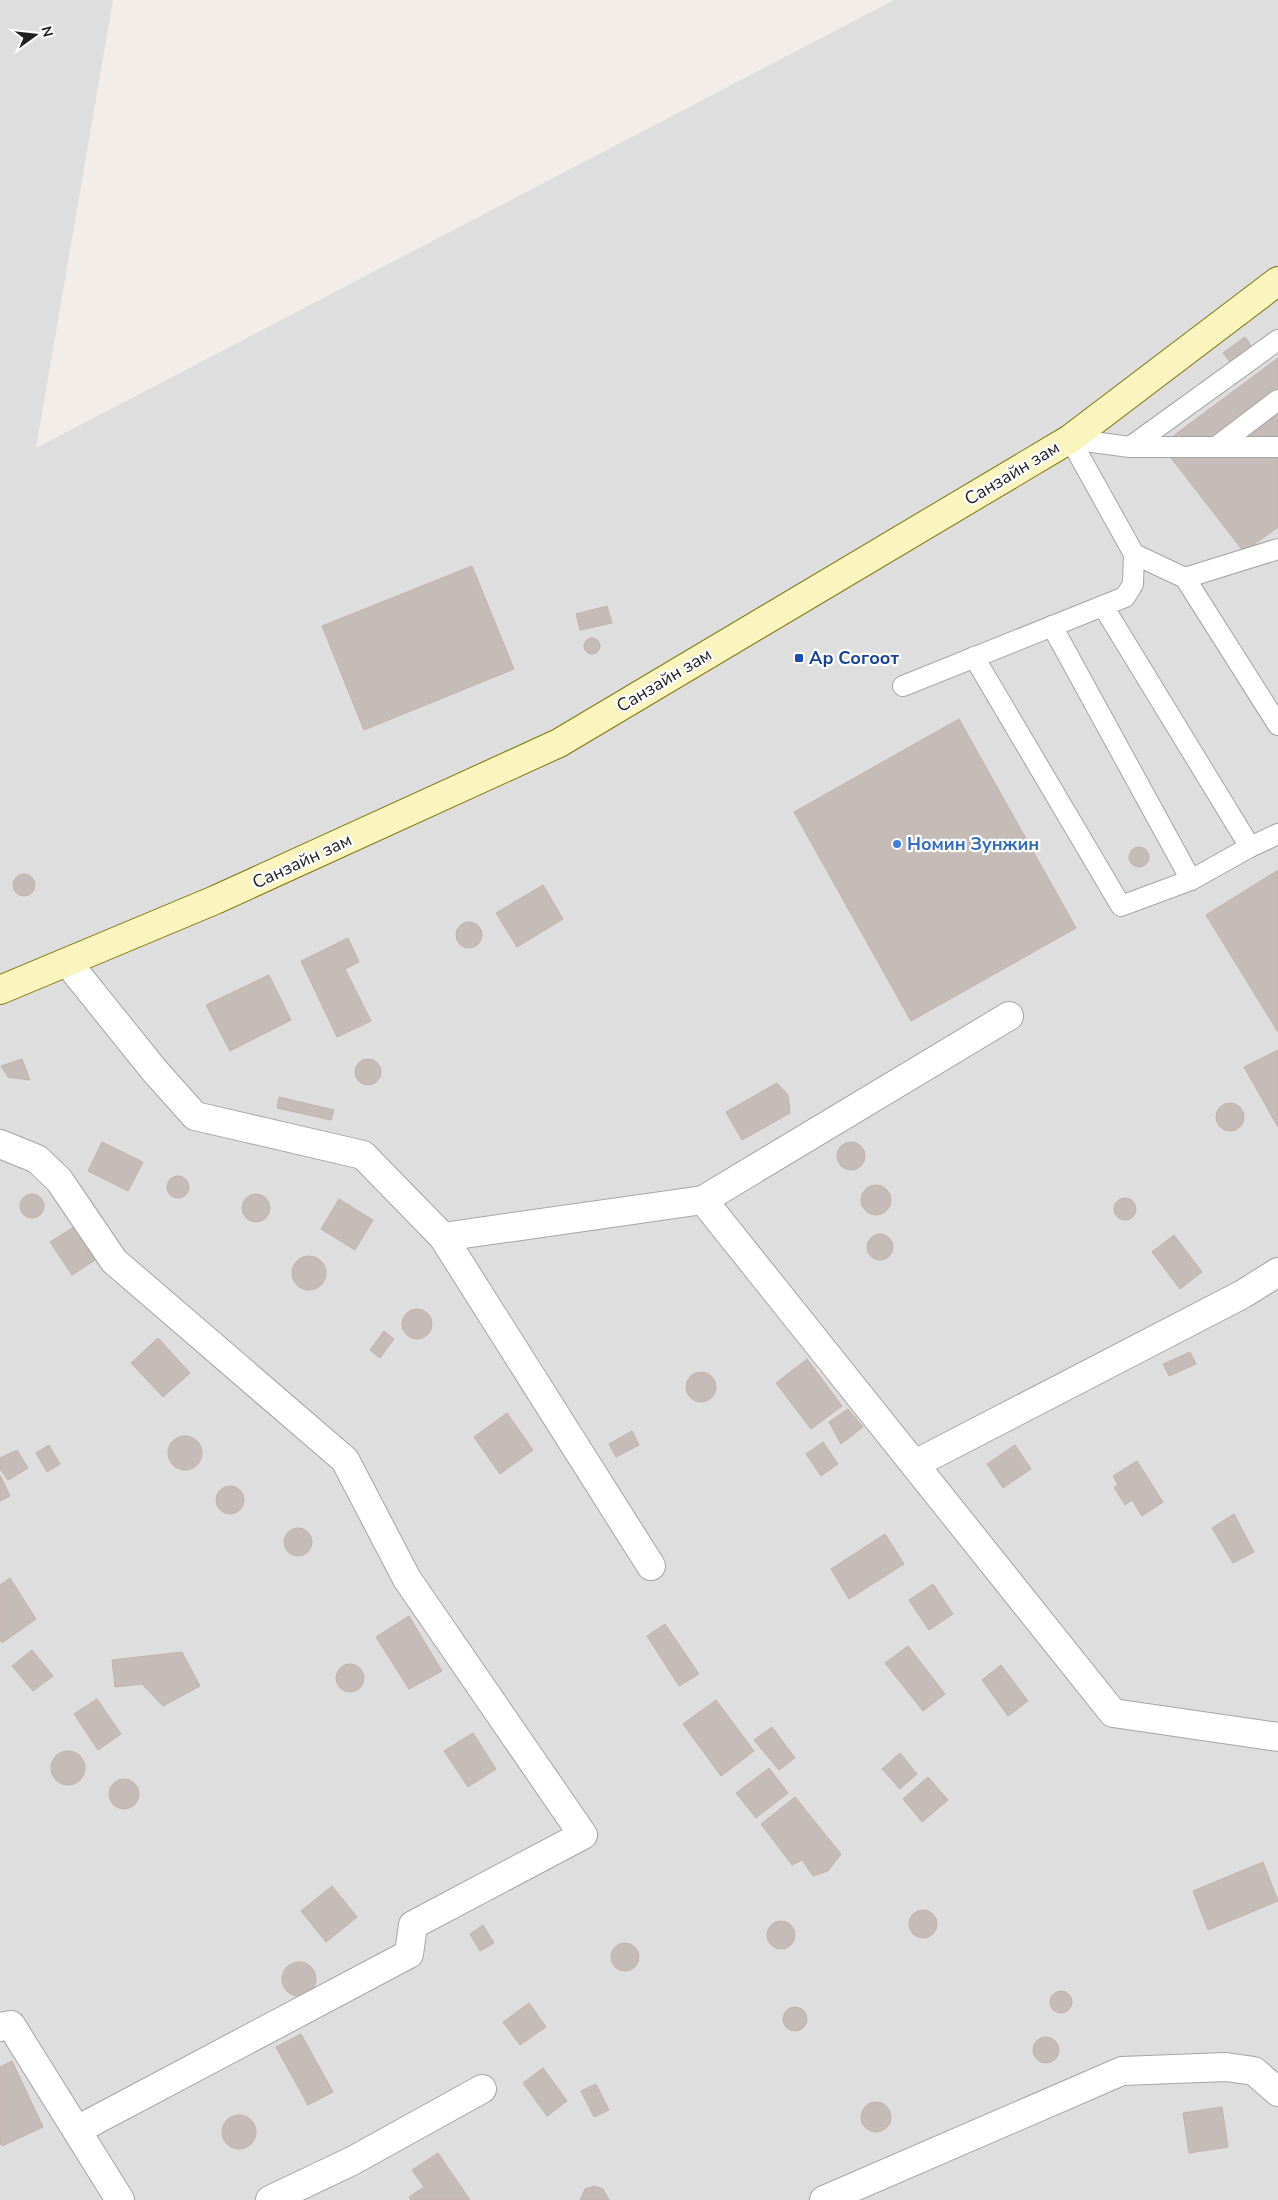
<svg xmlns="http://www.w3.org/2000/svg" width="1278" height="2200" font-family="'Nunito Sans',sans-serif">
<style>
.residential{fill:#dfdede}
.building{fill:#c6bcb7;stroke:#c4b1aa}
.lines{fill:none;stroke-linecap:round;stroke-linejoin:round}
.lane-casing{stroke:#a5a5a5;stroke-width:22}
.street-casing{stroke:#a5a5a5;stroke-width:30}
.secondary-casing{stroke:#7c7705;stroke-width:30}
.lane{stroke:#fff;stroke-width:20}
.street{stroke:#fff;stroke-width:28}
.secondary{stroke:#faf4be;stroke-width:28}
.transit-dot{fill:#1a4fb4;stroke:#fff;stroke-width:2}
.shop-dot{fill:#3f7fe0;stroke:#fff;stroke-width:2}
.labels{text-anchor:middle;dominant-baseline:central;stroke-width:4.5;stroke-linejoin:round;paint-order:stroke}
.street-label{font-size:18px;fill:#212121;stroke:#fff}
.transit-label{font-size:18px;font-weight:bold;fill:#164399;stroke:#fff;text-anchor:start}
.shop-label{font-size:18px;font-weight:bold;fill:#366cbe;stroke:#fff;text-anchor:start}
</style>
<rect width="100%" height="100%" fill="#f2ede8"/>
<polygon class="residential" points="0,0 113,0 36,448 894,0 1278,0 1278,2200 0,2200"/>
<g class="building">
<polygon points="1245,337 1259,357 1238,372 1223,353"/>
<polygon points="1278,358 1278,527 1244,552 1161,445"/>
<polygon points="472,566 514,669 364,730 322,626"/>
<polygon points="607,606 612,623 580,630 576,614"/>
<circle cx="592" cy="646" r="8"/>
<polygon points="959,719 1076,928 911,1021 794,812"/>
<circle cx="1139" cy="857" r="10"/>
<polygon points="1278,870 1278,1032 1206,915"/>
<circle cx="24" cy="885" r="11"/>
<polygon points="543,885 563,919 517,947 496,913"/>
<circle cx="469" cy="935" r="13"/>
<polygon points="348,938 359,962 345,969 371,1021 337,1037 301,961"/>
<polygon points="269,975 291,1020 230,1051 206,1005"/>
<polygon points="1278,1050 1278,1127 1244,1067"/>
<circle cx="368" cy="1072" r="13"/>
<polygon points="22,1059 30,1080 8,1077 1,1066"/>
<polygon points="777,1083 788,1095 790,1113 742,1140 726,1112"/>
<polygon points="279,1097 334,1110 331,1120 277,1108"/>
<circle cx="1230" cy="1117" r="14"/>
<circle cx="851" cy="1156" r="14"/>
<polygon points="102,1142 143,1162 128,1191 88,1171"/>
<circle cx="178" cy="1187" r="11"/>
<circle cx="876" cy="1200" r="15"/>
<circle cx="32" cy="1206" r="12"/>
<circle cx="256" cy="1208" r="14"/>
<circle cx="1125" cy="1209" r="11"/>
<polygon points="339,1199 373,1220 355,1250 321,1229"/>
<polygon points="74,1227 95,1260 72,1275 50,1242"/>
<circle cx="880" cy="1247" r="13"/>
<polygon points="1174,1235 1202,1272 1180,1289 1152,1252"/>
<circle cx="309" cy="1273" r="17"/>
<circle cx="417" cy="1324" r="15"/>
<polygon points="384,1331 394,1339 380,1358 370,1350"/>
<polygon points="158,1338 190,1373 163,1397 131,1363"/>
<polygon points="1190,1352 1196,1364 1169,1376 1163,1364"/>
<polygon points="807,1359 842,1406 811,1429 776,1383"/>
<circle cx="701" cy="1387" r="15"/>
<polygon points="848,1409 863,1427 841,1444 829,1422"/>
<polygon points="507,1413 533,1450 500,1474 474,1437"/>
<polygon points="632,1431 639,1445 616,1457 609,1444"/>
<circle cx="185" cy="1453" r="17"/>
<polygon points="823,1442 838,1464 821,1476 806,1454"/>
<polygon points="49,1445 60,1464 47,1472 36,1453"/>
<polygon points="1015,1445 1031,1469 1003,1488 987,1464"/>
<polygon points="17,1450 28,1468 8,1480 0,1469 0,1458"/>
<polygon points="1137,1461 1163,1502 1142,1516 1132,1500 1125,1505 1114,1487 1118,1485 1113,1476"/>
<polygon points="0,1475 10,1496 0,1501"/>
<circle cx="230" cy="1500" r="14"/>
<polygon points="1234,1514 1254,1552 1233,1563 1212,1528"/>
<circle cx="298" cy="1542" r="14"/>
<polygon points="885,1534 904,1564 849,1599 831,1569"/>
<polygon points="10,1578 36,1619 2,1643 0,1640 0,1585"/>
<polygon points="933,1584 953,1614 929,1630 909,1600"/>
<polygon points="409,1616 442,1671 409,1689 376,1637"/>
<polygon points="665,1624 699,1674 679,1686 647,1636"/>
<polygon points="908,1646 945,1694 923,1711 885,1663"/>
<polygon points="32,1650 53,1676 33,1691 12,1666"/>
<polygon points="182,1652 200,1686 163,1706 142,1684 115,1687 112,1660"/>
<circle cx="350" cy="1678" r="14"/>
<polygon points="1001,1665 1028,1701 1008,1716 982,1680"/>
<polygon points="97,1699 121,1734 98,1750 74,1714"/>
<polygon points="716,1700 754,1751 721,1776 683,1724"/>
<polygon points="772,1727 795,1758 779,1770 754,1740"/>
<polygon points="473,1733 496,1769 468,1787 444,1751"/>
<circle cx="68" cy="1768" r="17"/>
<polygon points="900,1753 917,1774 900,1789 882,1769"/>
<polygon points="769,1768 788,1793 756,1818 736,1793"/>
<polygon points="928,1777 948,1800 922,1822 903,1799"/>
<circle cx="124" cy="1794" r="15"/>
<polygon points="795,1797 841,1854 828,1871 813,1876 802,1860 792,1865 761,1824"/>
<polygon points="1263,1862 1278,1901 1208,1930 1193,1891"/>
<polygon points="332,1886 357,1917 326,1942 301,1911"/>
<circle cx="923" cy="1924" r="14"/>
<circle cx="781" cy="1935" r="14"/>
<polygon points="483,1925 494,1943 480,1951 470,1934"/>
<circle cx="625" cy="1957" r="14"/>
<circle cx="299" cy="1979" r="17"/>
<circle cx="1061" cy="2002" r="11"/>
<polygon points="529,2003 546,2027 520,2045 503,2022"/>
<circle cx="795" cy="2019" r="12"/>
<polygon points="301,2034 333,2092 308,2105 276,2047"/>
<circle cx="1046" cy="2050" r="13"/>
<polygon points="12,2061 43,2127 2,2146 0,2143 0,2067"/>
<polygon points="543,2068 567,2101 547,2116 523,2083"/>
<polygon points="596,2084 609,2110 594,2117 581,2091"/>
<circle cx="876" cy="2117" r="15"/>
<polygon points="1222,2107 1228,2147 1189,2153 1183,2113"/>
<circle cx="239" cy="2132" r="17"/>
<polygon points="438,2153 470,2200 411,2200 409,2197 424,2187 412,2170"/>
<polygon points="594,2186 603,2189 609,2200 580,2200 585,2189"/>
</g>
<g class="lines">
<defs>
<g id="lane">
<polyline points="1130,447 1216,447 1278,400"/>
<polyline points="1216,447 1278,447"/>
<polyline points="1134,554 1185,578 1278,725"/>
<polyline points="1185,578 1278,549"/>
<polyline points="1103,606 1250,847"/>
<polyline points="1052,626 1191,880"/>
<polyline points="974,657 1121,906 1191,880 1250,847 1278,834"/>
<polyline points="903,686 1125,597 1133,584 1134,554 1070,439 1130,447 1278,340"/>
</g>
<g id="street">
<polyline points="68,963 154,1070 195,1116 363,1155 443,1237 651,1566"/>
<polyline points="0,1144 37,1159 59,1180 114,1261 345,1460 407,1579 583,1835 413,1925 409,1954 77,2130"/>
<polyline points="703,1200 1009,1016"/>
<polyline points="443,1237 703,1200 1113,1713 1278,1737"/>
<polyline points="915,1464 1243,1294 1278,1272"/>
<polyline points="0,2027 11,2025 120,2200"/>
<polyline points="270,2200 352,2161 482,2089"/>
<polyline points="824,2200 1122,2071 1226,2067 1254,2071 1278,2092"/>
</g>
<polyline id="secondary" points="0,990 215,900 559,743 1070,439 1278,281"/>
</defs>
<use href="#lane" class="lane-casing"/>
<use href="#street" class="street-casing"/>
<use href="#secondary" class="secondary-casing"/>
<use href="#lane" class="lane"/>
<use href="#street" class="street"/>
<use href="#secondary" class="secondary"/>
</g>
<rect class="transit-dot" x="794" y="653" width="10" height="10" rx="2.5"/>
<circle class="shop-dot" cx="897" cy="844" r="5"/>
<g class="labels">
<g class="street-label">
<text transform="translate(1012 473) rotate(-31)">Санзайн зам</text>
<text transform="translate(664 680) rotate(-31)">Санзайн зам</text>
<text transform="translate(302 861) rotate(-25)">Санзайн зам</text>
</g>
<g class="transit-label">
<text x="809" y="658">Ар Согоот</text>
</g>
<g class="shop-label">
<text x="907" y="844">Номин Зунжин</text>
</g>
</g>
<g transform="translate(35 35) rotate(75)" stroke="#ffffff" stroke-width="4" paint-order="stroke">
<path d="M0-4L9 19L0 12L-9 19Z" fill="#212121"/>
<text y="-8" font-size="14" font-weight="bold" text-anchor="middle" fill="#212121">N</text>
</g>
</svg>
